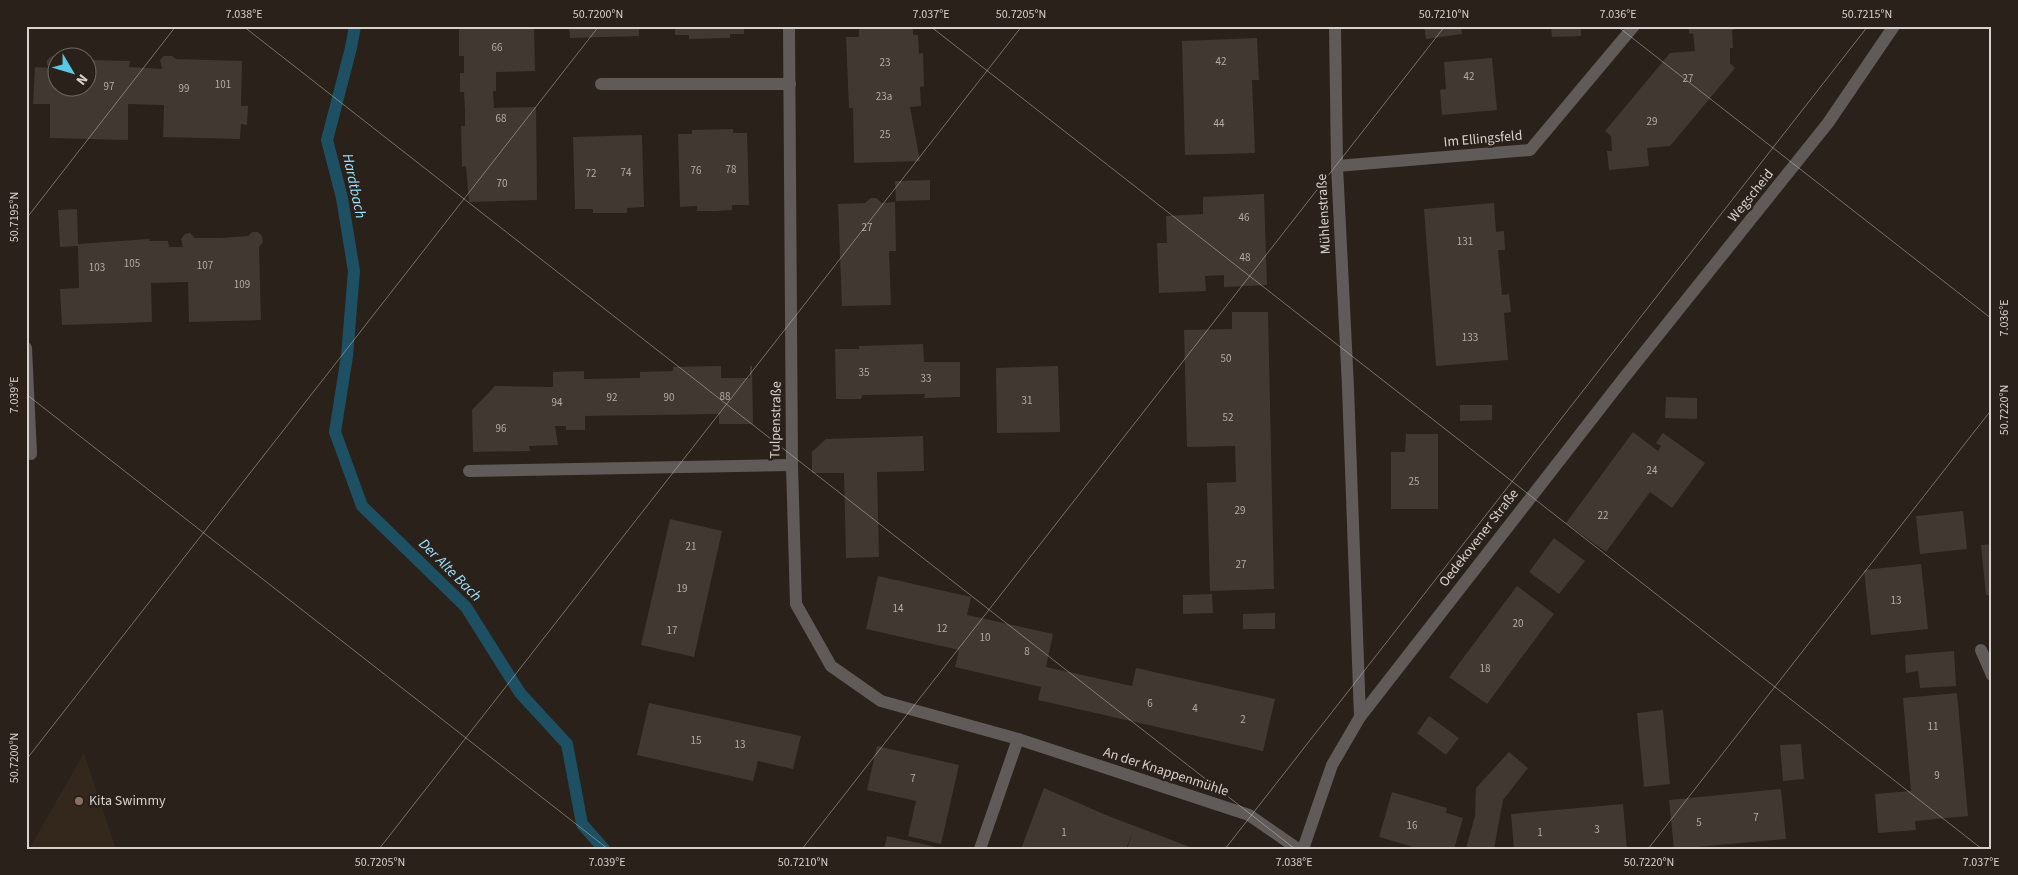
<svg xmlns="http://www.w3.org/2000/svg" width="2018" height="875" font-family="'Source Sans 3',sans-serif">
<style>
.built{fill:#34281c}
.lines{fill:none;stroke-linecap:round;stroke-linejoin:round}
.stream{stroke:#1e5063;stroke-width:12}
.building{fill:#413931}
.minor{stroke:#605a59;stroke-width:12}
.ticks{fill:none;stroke:#d7d2cd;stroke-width:1;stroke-opacity:0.45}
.education-dot{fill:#8d6e63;stroke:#29211a;stroke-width:2}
.labels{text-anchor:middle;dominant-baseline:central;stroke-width:5;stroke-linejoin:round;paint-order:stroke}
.number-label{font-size:11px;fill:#b2aca6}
.street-label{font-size:14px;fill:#d7d2cd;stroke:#29211a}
.poi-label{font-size:14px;fill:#d7d2cd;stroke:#29211a;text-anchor:start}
.water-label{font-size:15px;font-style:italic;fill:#9ce2ff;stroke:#29211a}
.neatline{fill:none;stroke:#d7d2cd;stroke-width:2}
.ticks-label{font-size:12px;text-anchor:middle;fill:#d7d2cd}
</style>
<rect width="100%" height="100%" fill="#29211a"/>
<polygon class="built" points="84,753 116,849 29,849"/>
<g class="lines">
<polyline class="stream" points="355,26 351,48 327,140 342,198 354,271 347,356 335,432 362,506 466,607 520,693 567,744 582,824 604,849"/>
</g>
<g class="building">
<polygon points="459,26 534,26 535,71 496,72 496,91 493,91 494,108 536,107 537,200 469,202 466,166 462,167 461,126 465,126 465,109 464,92 460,92 460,73 464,73 464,56 459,56"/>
<polygon points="569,26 639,26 639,36 570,38"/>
<polygon points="675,26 744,26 744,34 730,34 730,38 689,39 689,35 675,35"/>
<polygon points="859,26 913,26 913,35 918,35 919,54 923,53 924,86 920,87 921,106 910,107 920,161 854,163 853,108 849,108 846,37 859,37"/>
<polygon points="1424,26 1461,26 1462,34 1426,39"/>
<polygon points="1551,26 1581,26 1581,36 1552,37"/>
<polygon points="1689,26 1748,26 1732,30 1733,48 1730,48 1730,63 1735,68 1670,146 1647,148 1649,166 1609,170 1607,151 1612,151 1611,136 1605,131 1670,53 1695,51 1693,33 1689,34"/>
<polygon points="1257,38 1259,80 1252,80 1255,153 1185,155 1182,41"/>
<polygon points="52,56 60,58 58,58 58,88 88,88 88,60 130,61 129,67 162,69 160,60 164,56 172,56 176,59 242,61 241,106 248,106 247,125 241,124 240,139 163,137 164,105 128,104 128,140 50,138 50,104 33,104 35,67 50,68 47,65 47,60"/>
<polygon points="1492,58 1497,110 1442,115 1440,90 1446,89 1444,62"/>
<polygon points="733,129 733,133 747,133 749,205 732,205 732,210 715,211 697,211 697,206 680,207 678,134 692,134 692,130"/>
<polygon points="642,135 644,207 627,208 627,213 593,213 593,209 575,209 573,137"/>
<polygon points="930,180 930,200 896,201 895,181"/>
<polygon points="1264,194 1267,285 1224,287 1224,275 1205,276 1206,291 1159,293 1157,243 1167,243 1166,216 1203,214 1203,197"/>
<polygon points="871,198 876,198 882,203 895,202 896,251 889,251 891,305 842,306 838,204 865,203"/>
<polygon points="1494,203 1496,232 1504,231 1505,250 1498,250 1502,295 1509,294 1511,312 1504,313 1508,360 1436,366 1424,209"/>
<polygon points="77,209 78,244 149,239 149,241 168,241 169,247 183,247 181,239 185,234 190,233 195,238 222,238 248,236 252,232 258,232 262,236 263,242 259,247 261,320 189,322 188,282 151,283 152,322 62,325 60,289 79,288 78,246 60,247 58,210"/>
<polygon points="1232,312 1268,312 1274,589 1210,591 1207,483 1236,482 1235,446 1187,447 1184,330 1232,329"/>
<polygon points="923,344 924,362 960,362 960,397 924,398 925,394 862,395 861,399 836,399 835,349 859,349 859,346"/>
<polygon points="721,366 721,378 750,378 750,366 752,366 753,424 719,424 719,414 585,416 585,430 566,430 566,426 555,426 558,445 529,446 530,451 473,452 472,410 495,386 553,387 553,372 584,371 584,379 640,378 640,372 673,371 673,367"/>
<polygon points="1058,366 1060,432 997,433 996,368"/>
<polygon points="1666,397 1697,398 1697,419 1665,418"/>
<polygon points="1460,405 1492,405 1492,420 1460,421"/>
<polygon points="1633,432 1658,451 1661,446 1656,443 1663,433 1705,463 1672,508 1650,492 1606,552 1566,523"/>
<polygon points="1406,434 1438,434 1438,509 1391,509 1391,452 1405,452"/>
<polygon points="923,436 924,471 877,472 879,557 846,558 844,473 812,473 812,452 826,439"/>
<polygon points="1963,511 1967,549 1920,554 1916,516"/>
<polygon points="670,519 722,531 694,657 641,645"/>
<polygon points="1554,538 1585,561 1559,594 1529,572"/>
<polygon points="1992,544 1992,595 1986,595 1981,545"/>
<polygon points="1921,564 1928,629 1871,635 1864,570"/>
<polygon points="878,576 971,597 967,615 1053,634 1046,667 1132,686 1136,668 1275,699 1263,751 1038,700 1041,687 955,667 959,650 866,629"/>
<polygon points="1517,586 1554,614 1487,704 1449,677"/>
<polygon points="1212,594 1213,613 1183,614 1183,595"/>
<polygon points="1275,613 1275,629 1243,629 1243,614"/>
<polygon points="1954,651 1956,686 1920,688 1918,671 1906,673 1905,655"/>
<polygon points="1957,693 1968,816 1915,821 1916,830 1878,833 1875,794 1911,791 1903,698"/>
<polygon points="649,703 801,736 793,769 758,761 753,781 637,755"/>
<polygon points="1663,710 1670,784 1644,787 1637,713"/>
<polygon points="1429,716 1459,738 1446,755 1417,733"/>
<polygon points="1801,744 1804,779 1783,781 1780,745"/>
<polygon points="877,746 959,765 941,844 908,836 916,801 867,790"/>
<polygon points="1509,752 1528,768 1503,800 1494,849 1466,848 1475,816 1476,788"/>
<polygon points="1044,788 1106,815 1195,849 1127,849 1133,832 1126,849 1021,849"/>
<polygon points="1781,789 1786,839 1674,849 1669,800"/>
<polygon points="1392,792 1447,808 1446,813 1463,818 1454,849 1420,849 1379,837"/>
<polygon points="1623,804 1627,849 1514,849 1511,814"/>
<polygon points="887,836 940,848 940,849 884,849"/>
</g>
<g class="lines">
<g class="minor">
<polyline points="789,26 792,465 796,604 831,666 881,701 1018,739 1249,815 1298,849"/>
<polyline points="1335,26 1337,166 1348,387 1360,717"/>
<polyline points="601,84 790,84"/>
<polyline points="1337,166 1530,150 1634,26"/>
<polyline points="26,348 31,454"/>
<polyline points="469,471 792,465"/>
<polyline points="1981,650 1992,675"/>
<polyline points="980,849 1018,739"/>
<polyline points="1303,849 1332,765 1360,717 1623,379 1828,123 1894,26"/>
</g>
</g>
<path class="ticks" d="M243,26L1295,849M930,26L1982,849M1617,26L1992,319M26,219L176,26M26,394L608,849M26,760L599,26M379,849L1022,26M802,849L1445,26M1225,849L1868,26M1648,849L1992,409"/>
<circle class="education-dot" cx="79" cy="801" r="5"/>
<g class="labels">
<g class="number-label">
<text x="497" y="47">66</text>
<text x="1221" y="61">42</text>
<text x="885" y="62">23</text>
<text x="1469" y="76">42</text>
<text x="1688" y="78">27</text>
<text x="223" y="84">101</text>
<text x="109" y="86">97</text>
<text x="184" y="88">99</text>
<text x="884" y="96">23a</text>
<text x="501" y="118">68</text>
<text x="1652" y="121">29</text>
<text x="1219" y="123">44</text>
<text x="885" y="134">25</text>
<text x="731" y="169">78</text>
<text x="696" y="170">76</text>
<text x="626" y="172">74</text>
<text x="591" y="173">72</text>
<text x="502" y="183">70</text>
<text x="1244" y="217">46</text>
<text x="867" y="227">27</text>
<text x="1465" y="241">131</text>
<text x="1245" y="257">48</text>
<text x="132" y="263">105</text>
<text x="205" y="265">107</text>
<text x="97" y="267">103</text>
<text x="242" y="284">109</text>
<text x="1470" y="337">133</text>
<text x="1226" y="358">50</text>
<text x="864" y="372">35</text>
<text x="926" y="378">33</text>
<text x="725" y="396">88</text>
<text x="612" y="397">92</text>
<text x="669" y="397">90</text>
<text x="1027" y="400">31</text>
<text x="557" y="402">94</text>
<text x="1228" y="417">52</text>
<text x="501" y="428">96</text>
<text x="1652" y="470">24</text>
<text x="1414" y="481">25</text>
<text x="1240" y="510">29</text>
<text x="1603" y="515">22</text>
<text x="691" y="546">21</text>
<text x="1241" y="564">27</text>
<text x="682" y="588">19</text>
<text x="1896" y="600">13</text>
<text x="898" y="608">14</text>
<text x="1518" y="623">20</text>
<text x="942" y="628">12</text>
<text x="672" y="630">17</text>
<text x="985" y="637">10</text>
<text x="1027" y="651">8</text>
<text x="1485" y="668">18</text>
<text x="1150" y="703">6</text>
<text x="1195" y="708">4</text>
<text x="1243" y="719">2</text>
<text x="1933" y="726">11</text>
<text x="696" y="740">15</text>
<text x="740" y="744">13</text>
<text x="1937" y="775">9</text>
<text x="913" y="778">7</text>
<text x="1756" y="817">7</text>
<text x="1699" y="822">5</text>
<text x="1412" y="825">16</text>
<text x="1597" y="829">3</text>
<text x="1064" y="832">1</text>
<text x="1540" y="832">1</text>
</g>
<g class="street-label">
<text transform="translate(1483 139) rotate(-5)">Im Ellingsfeld</text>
<text transform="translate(1751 196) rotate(-51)">Wegscheid</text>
<text transform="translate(1324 214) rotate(-93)">Mühlenstraße</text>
<text transform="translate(776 420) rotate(-89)">Tulpenstraße</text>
<text transform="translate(1479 538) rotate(-52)">Oedekovener Straße</text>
<text transform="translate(1166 772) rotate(18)">An der Knappenmühle</text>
</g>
<g class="poi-label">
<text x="89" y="801">Kita Swimmy</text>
</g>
<g class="water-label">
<text transform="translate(354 186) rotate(78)">Hardtbach</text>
<text transform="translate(450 570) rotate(45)">Der Alte Bach</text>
</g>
</g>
<rect width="2018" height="875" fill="none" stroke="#29211a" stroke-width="55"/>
<g transform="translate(72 72) rotate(128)"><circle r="24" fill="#29211a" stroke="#6f6862"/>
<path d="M0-4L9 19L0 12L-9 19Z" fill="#59c8e4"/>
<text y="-8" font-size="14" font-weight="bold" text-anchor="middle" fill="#d7d2cd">N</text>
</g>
<rect x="28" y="28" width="1962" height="820" class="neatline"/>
<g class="ticks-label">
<text x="244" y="18">7.038°E</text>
<text x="598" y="18">50.7200°N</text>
<text x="931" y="18">7.037°E</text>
<text x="1021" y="18">50.7205°N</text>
<text x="1444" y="18">50.7210°N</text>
<text x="1618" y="18">7.036°E</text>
<text x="1867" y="18">50.7215°N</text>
<text transform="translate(14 217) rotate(-90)" y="4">50.7195°N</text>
<text transform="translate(2004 318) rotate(-90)" y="4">7.036°E</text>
<text transform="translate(14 395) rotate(-90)" y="4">7.039°E</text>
<text transform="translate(2004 410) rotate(-90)" y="4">50.7220°N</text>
<text transform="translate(14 758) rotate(-90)" y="4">50.7200°N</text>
<text x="380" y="866">50.7205°N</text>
<text x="607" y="866">7.039°E</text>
<text x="803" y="866">50.7210°N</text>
<text x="1294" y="866">7.038°E</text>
<text x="1649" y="866">50.7220°N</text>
<text x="1981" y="866">7.037°E</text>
</g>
</svg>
